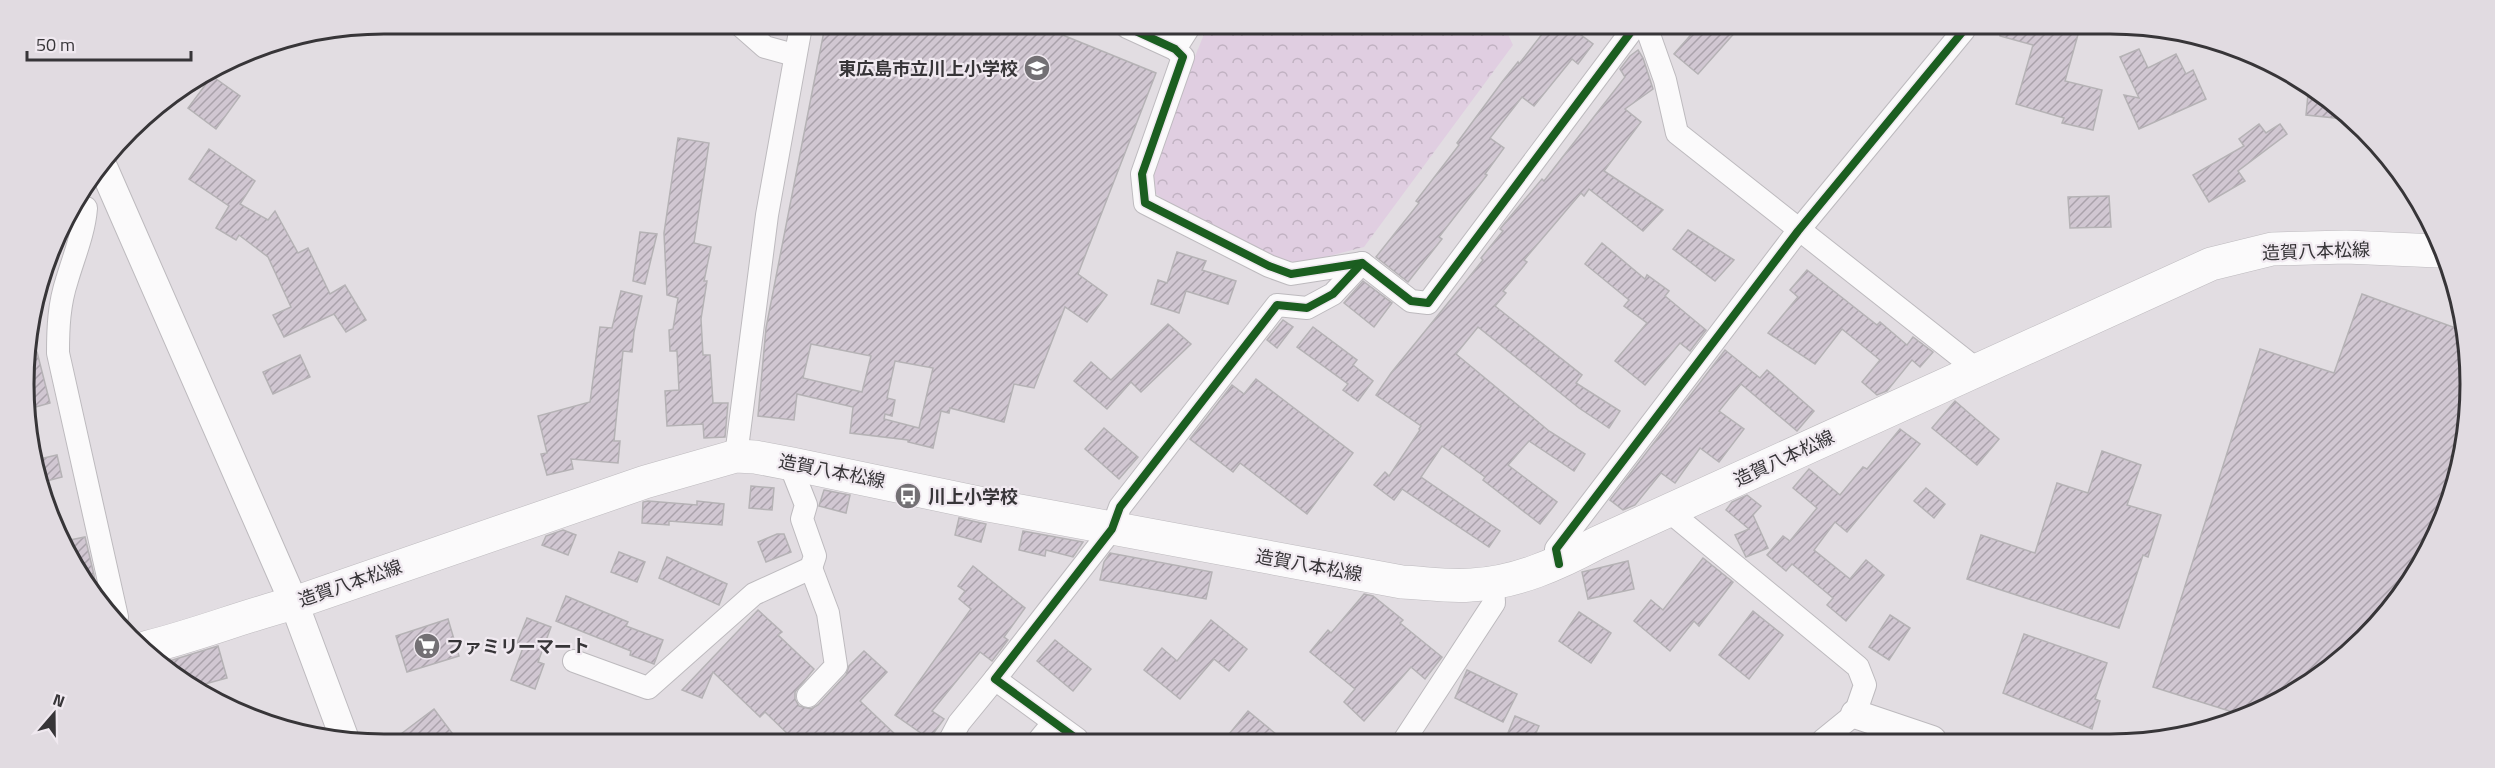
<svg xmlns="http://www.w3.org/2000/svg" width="2495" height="768" font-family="'Titillium Web','Noto Sans JP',sans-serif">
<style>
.forest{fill:url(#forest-crowns)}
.building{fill:url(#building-hatch);stroke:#b5b2b5;stroke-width:1.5;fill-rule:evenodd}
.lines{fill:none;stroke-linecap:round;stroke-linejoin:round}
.minor-casing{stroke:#bdbabe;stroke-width:24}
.tertiary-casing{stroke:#bdbabe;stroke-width:30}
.secondary-casing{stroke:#bdbabe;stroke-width:34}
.minor{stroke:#fbfafb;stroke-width:22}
.tertiary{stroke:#fbfafb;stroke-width:28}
.secondary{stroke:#fbfafb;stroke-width:33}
.cycleway-casing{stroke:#f0e9f0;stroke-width:11}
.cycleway{stroke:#1b5e20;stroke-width:8}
.labels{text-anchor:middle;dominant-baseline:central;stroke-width:4.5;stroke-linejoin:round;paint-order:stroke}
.poi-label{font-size:18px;font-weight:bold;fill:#373538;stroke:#f0e9f0;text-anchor:start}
.street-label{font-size:18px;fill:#373538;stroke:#f0e9f0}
.rim{fill:none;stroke:#373538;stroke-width:3}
</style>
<defs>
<pattern id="forest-crowns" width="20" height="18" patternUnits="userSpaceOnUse" patternTransform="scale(1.5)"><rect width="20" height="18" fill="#e0cee1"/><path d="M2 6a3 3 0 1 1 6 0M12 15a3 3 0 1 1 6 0" fill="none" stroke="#c1b2c2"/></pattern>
<pattern id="building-hatch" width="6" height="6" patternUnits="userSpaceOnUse" patternTransform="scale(1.5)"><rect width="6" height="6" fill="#d1c7d2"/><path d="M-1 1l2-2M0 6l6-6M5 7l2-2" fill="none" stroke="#aaa2ab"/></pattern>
</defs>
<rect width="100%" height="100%" fill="#e2dde2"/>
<polygon class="forest" points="1207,27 1505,28 1513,45 1364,247 1286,267 1219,241 1143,184"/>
<g class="building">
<path d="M825,26L1043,27L1156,73L1078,274L1107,295L1087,322L1065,307L1034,388L1014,384L1004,422L950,408L949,413L941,411L933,448L908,442V440L850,433L853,407L797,394L794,420L758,416L766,328ZM811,344L871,356L862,392L803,378ZM895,361L933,368L919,428L884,419L885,414L892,416L895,400L887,398Z"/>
<polygon points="1546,29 1573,29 1593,44 1578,64 1572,59 1534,106 1522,97 1490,138 1504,148 1485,174 1487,175 1439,237 1442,239 1408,282 1376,257 1419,203 1416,201 1459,145 1457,143 1502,82 1518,62 1519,64"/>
<polygon points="1696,29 1738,29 1698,74 1674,54"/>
<polygon points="2000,30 2079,31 2065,81 2102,90 2093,130 2062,123 2064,118 2016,104 2033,45 2000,36"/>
<polygon points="2139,49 2148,68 2176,54 2186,74 2193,70 2206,99 2139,129 2124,95 2139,98 2120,57"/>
<polygon points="1638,50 1643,58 1653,89 1625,109 1641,122 1604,171 1663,210 1643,231 1589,189 1584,196 1581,193 1524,260 1527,262 1503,291 1506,293 1495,306 1582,375 1576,383 1620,411 1609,428 1579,408 1478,327 1456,354 1549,431 1585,454 1574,471 1529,441 1508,465 1557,502 1540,524 1483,480 1485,477 1442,446 1421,477 1500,531 1489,547 1402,489 1394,500 1374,485 1385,472 1389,476 1420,430 1419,429 1421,426 1376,395 1391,373 1483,260 1481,258 1503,231 1500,229 1504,224 1542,179 1544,181 1625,77 1620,69 1630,56"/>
<polygon points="212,76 240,96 216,129 188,108"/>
<polygon points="2309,84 2311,85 2345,119 2306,115"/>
<polygon points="2259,124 2266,133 2280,124 2287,134 2238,171 2245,181 2209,202 2193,175 2244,146 2239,139"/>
<polygon points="678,138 709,143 694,243 711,247 704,281 707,281 701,319 703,355 710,355 713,403 728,403 725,437 704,438 703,424 667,426 665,391 679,390 677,351 670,351 669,330 673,329 678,298 667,295 664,233"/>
<polygon points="209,149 255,181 240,204 268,220 275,211 298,253 308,248 330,294 345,285 366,320 346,332 334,314 284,337 273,315 291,307 268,257 239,235 236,240 216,228 229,206 189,179"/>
<polygon points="2109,196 2111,227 2070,228 2068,197"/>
<polygon points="1688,230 1734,260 1715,281 1673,249"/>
<polygon points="640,232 657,234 645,284 633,281"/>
<polygon points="1602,243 1645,279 1647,275 1669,291 1665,296 1706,330 1690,351 1680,343 1645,385 1615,361 1647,323 1624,306 1629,300 1585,264"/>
<polygon points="1177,252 1206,261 1202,270 1236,281 1228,304 1186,291 1179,313 1151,304 1158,280 1167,283"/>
<polygon points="1807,270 1877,325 1880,322 1907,345 1913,337 1933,352 1920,367 1912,360 1887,391 1877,395 1862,382 1880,360 1842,329 1815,364 1768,333 1798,297 1790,290"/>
<polygon points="1363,281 1392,303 1374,327 1344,303"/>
<polygon points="621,291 642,296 634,332 632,352 623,351 614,441 620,441 618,463 571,459 573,469 547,475 541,454 547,453 538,416 590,402 600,327 612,328"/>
<polygon points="2362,294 2464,331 2464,428 2417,571 2349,654 2270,707 2242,715 2153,687 2260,349 2334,373"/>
<polygon points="1283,320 1293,327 1277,348 1267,340"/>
<polygon points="1168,324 1191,344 1141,392 1131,382 1107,409 1074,381 1091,362 1111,380"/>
<polygon points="1313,327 1357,360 1353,365 1373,381 1358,401 1343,390 1348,384 1297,347"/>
<polygon points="1725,350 1760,378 1767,370 1814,411 1797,431 1741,384 1719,411 1744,429 1719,462 1700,448 1675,483 1661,473 1635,505 1623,510 1610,500"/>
<polygon points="37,352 50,403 32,408 28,353"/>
<polygon points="300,355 310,377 273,394 263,372"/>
<polygon points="1256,379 1353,453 1307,514 1240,463 1233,472 1190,439 1232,385 1244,394"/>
<polygon points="1955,401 1999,439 1977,465 1932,428"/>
<polygon points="1104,428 1138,457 1119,479 1085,449"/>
<polygon points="1900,429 1920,444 1847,532 1835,522 1814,550 1850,579 1866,560 1884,575 1846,621 1827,605 1833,598 1792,564 1786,571 1767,555 1783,536 1790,541 1817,508 1793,488 1809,469 1840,495 1863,467 1867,469"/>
<polygon points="2102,451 2141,465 2127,505 2161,515 2148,557 2143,555 2119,628 1967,579 1981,535 2035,553 2057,483 2088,493"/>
<polygon points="57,455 62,477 39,483 35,460"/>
<polygon points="751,486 774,488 772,510 749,508"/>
<polygon points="1926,488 1945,504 1934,518 1914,501"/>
<polygon points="824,490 850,495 846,513 819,506"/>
<polygon points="1747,495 1761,506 1753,515 1768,548 1746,557 1735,535 1749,529 1726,510 1732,502"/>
<polygon points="648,501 697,505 697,501 724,504 722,525 669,521 669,525 642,523 643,502"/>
<polygon points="959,518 986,524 981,542 955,535"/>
<polygon points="563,530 576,535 568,555 542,545 546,536"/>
<polygon points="1023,531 1083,542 1073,557 1046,550 1045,556 1019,550"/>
<polygon points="777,534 784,534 791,552 766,562 758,542"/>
<polygon points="85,537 94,575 97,597 85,584 65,541"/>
<polygon points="619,552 645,562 637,582 611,572"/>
<polygon points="1110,553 1212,572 1206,599 1100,580 1104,562"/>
<polygon points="667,557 727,584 719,605 659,578"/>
<polygon points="1703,558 1733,582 1699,626 1694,621 1670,651 1634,621 1651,600 1663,610"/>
<polygon points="1628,561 1634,589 1588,599 1582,572"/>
<polygon points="973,566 1025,608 1004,637 1008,640 992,661 980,652 932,711 944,719 930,738 928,738 895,715 971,609 959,599 965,591 958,586"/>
<polygon points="1364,594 1373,596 1403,620 1400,623 1442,657 1425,679 1411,667 1364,721 1344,702 1355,689 1310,652 1328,630 1331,633"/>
<polygon points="566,596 628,622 626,626 663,640 654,664 630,655 631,651 556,621"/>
<polygon points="758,610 782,632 778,635 814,669 795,692 795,699 799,706 811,709 818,705 846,675 849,666 864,651 887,672 860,701 899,738 792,738 765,712 760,717 713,672 702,698 682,690"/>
<polygon points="1753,611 1783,635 1749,679 1719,655"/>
<polygon points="1579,612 1611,633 1591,663 1559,641"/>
<polygon points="1890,615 1910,628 1889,660 1869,647"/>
<polygon points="527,618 551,627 538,662 544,664 535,689 511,680 524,645 517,643"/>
<polygon points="448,619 459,656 407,672 396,636"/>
<polygon points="1211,620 1247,649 1229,671 1214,659 1180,699 1144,670 1162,648 1177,661"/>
<polygon points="2024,634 2107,663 2095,699 2100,701 2092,729 2003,693"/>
<polygon points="1055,640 1091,669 1073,691 1037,661"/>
<polygon points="218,646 227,678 194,687 184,683 167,667 166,662"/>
<polygon points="1467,670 1517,694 1503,722 1455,698"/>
<polygon points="434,709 455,737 397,737"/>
<polygon points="1248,711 1282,739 1225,739"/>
<polygon points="1515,716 1539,726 1533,740 1505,740"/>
</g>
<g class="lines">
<defs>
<g id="minor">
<polyline points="740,25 765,47 794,55"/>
<polyline points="1127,27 1175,49 1183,57 1142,174 1145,203 1269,266 1291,274 1362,263 1411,301 1428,303 1633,29"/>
<polyline points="1647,29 1665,80 1677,133 1976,369"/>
<polyline points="1175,49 1189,27"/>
<path d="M86,208C84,233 74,256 67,280C59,304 58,328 58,353L117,617"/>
<polyline points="736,456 767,215 801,26"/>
<polyline points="1670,512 1858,667 1865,685 1855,714 1823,740"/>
<polyline points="1559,564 1556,549 1798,231 1964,30"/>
<polyline points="574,661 648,688 754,594 811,568 815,556 802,519 806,505 793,472 792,464"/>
<polyline points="808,696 836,666 828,613 811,568"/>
<polyline points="951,738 959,723 995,679"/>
<polyline points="1040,739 1054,722"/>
<polyline points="1077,739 995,679 1112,529 1120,507 1277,305 1307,308 1333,294 1362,263"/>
<polyline points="1405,739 1494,603 1493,583"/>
</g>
<g id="tertiary">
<polyline points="104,169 294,603 344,737"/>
<polyline points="1855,714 1932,740"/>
</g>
<path id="secondary" d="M148,647C197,635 244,616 294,603L645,482L736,456L755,457L792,464L988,505L1402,582C1425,583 1448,587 1471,585C1516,583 1558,564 1597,543L2211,264L2272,249L2346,247L2438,251"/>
</defs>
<use href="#minor" class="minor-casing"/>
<use href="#tertiary" class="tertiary-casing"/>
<use href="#secondary" class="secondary-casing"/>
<use href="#minor" class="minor"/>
<use href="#tertiary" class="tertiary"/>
<use href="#secondary" class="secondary"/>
<defs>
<g id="cycleway">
<polyline points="1127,27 1175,49 1183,57 1142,174 1145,203 1269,266 1291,274 1362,263 1411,301 1428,303 1633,29"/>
<polyline points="1559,564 1556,549 1798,231 1964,30"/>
<polyline points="1077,739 995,679 1112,529 1120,507 1277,305 1307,308 1333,294 1362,263"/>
</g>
</defs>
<use href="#cycleway" class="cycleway-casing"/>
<use href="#cycleway" class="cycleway"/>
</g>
<defs>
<symbol id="school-disc" viewBox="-11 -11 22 22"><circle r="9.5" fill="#737074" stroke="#f0e9f0"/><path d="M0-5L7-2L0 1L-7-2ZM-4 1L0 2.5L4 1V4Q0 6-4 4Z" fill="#fff"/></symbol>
<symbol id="bus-disc" viewBox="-11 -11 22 22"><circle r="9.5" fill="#737074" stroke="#f0e9f0"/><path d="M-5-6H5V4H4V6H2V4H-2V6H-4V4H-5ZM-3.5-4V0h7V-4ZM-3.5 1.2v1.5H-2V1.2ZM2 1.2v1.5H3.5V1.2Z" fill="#fff"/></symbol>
<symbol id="supermarket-disc" viewBox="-11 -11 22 22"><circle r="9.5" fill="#737074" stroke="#f0e9f0"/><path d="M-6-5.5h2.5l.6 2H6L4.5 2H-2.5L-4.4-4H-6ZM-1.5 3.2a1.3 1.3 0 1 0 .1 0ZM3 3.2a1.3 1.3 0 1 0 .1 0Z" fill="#fff"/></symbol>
</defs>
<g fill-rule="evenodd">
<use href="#school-disc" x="1022" y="53" width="30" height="30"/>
<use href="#bus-disc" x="893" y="481" width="30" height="30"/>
<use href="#supermarket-disc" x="412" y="631" width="30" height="30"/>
</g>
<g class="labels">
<g class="poi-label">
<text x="1018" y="68" text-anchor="end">東広島市立川上小学校</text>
<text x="928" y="496">川上小学校</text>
<text x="446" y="646">ファミリーマート</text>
</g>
<g class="street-label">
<text transform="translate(2316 251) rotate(-2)">造賀八本松線</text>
<text transform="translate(1784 458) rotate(-25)">造賀八本松線</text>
<text transform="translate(832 471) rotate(11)">造賀八本松線</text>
<text transform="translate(1309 565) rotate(10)">造賀八本松線</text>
<text transform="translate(350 583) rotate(-19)">造賀八本松線</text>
</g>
</g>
<path d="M0 0H2495V768H0ZM384 34H2110A350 350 0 0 1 2460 384V384A350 350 0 0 1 2110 734H384A350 350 0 0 1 34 384V384A350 350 0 0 1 384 34Z" fill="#e1dbe1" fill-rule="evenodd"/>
<path class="rim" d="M384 34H2110A350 350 0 0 1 2460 384V384A350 350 0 0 1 2110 734H384A350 350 0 0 1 34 384V384A350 350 0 0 1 384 34Z"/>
<g transform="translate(54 714) rotate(20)" stroke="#f0e9f0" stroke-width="4.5" paint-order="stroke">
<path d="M0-4.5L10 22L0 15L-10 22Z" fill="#373538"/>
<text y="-9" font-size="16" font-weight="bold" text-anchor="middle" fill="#373538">N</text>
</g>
<path d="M27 51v9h164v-9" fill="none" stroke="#373538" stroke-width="3"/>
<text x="36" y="51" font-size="18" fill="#373538" stroke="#f0e9f0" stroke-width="4.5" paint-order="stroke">50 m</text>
</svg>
